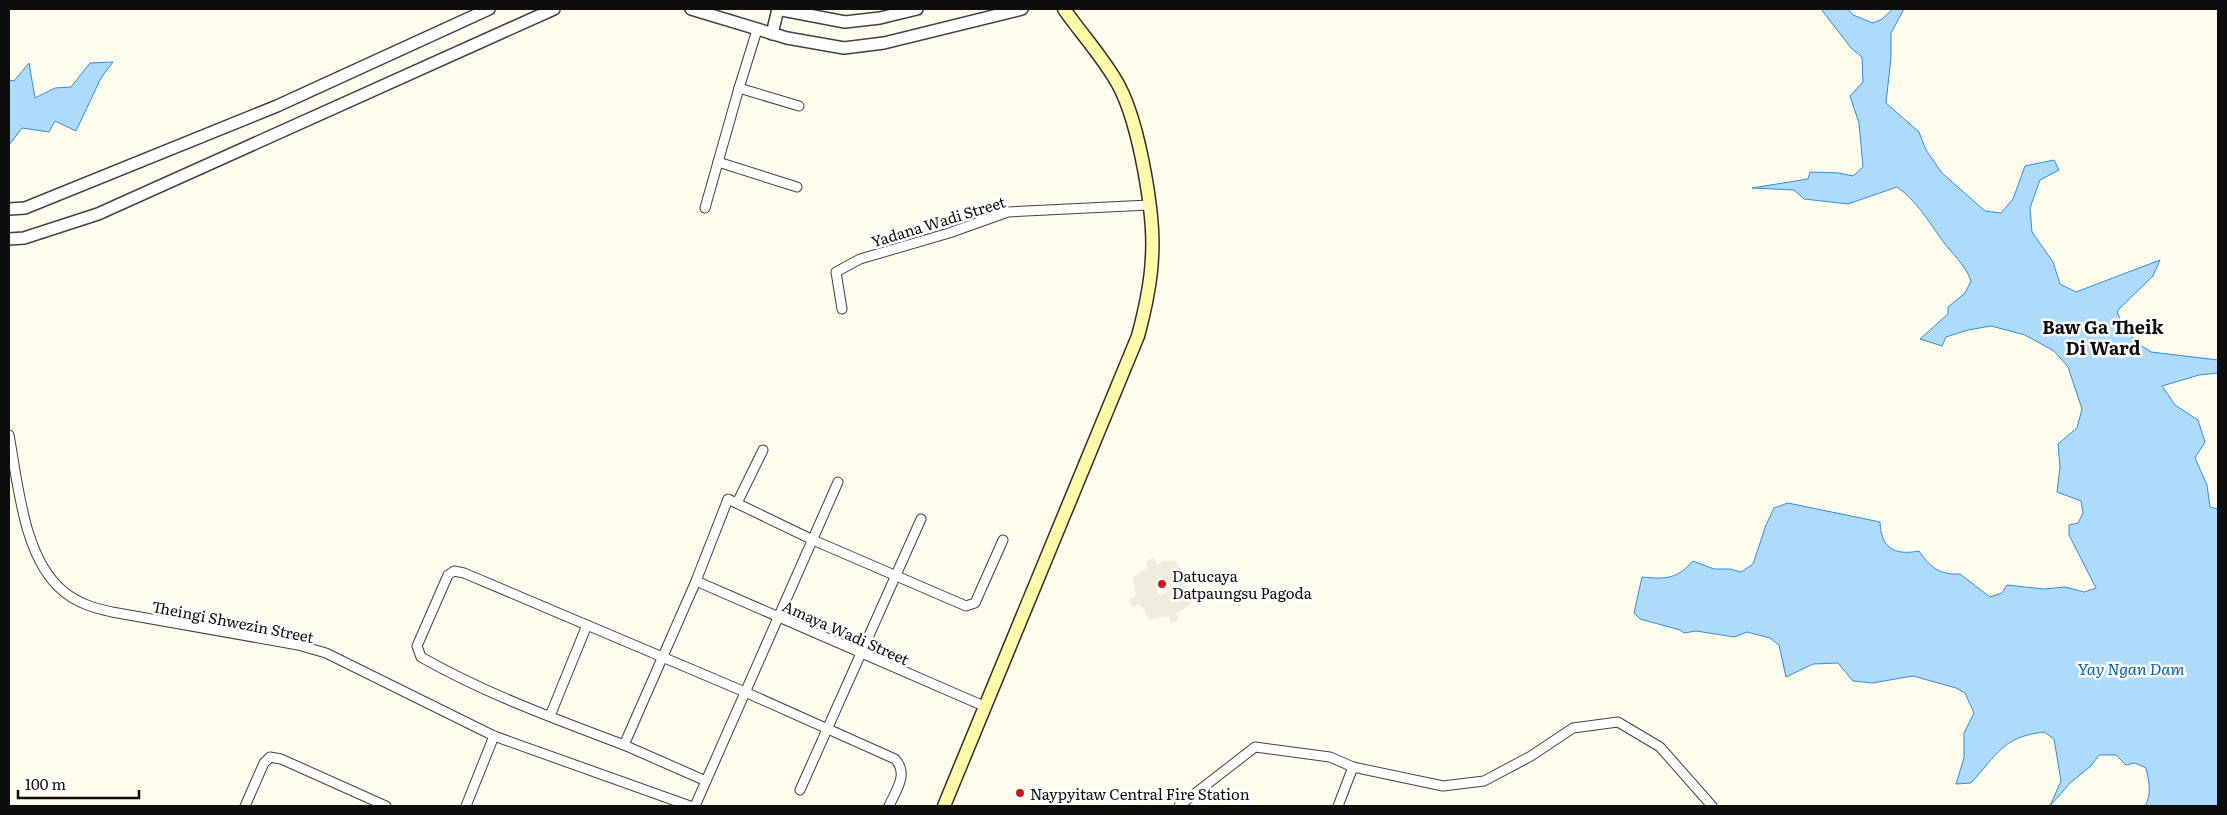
<svg xmlns="http://www.w3.org/2000/svg" width="2227" height="815" font-family="Literata,serif">
<style>
.plaza{fill:#f0ecdc;fill-rule:evenodd}
.water{fill:#aedafb;stroke:#2f8cd8}
.lines{fill:none;stroke-linecap:round;stroke-linejoin:round}
.minor-casing{stroke:#404040;stroke-width:11}
.tertiary-casing{stroke:#404040;stroke-width:14}
.secondary-casing{stroke:#2f2f2f;stroke-width:15}
.minor{stroke:#fff;stroke-width:9}
.tertiary{stroke:#fff;stroke-width:11}
.secondary{stroke:#fffaa9;stroke-width:12}
.poi-dot{fill:#c91b1a;stroke:#fff;stroke-width:2}
.labels{text-anchor:middle;dominant-baseline:central;stroke-width:5;stroke-linejoin:round;paint-order:stroke}
.street-label{font-size:15px;fill:#0d0d0d;stroke:#fff}
.poi-label{font-size:15px;fill:#0d0d0d;stroke:#fff;text-anchor:start}
.water-label{font-size:16px;font-style:italic;fill:#0d5da9;stroke:#fff}
.quarter-label{font-size:18px;font-weight:bold;fill:#0d0d0d;stroke:#fff}
</style>
<rect width="100%" height="100%" fill="#fffcee"/>
<path class="plaza" d="M1154,558L1157,564L1164,561H1175L1185,576L1192,574L1195,582L1188,585L1192,602L1184,609L1176,613L1179,620L1171,623L1169,616L1150,620L1140,604L1132,607L1129,599L1136,596L1133,577L1148,568L1146,561ZM1164,580L1167,581L1171,589L1162,595L1158,594L1155,586L1157,583Z"/>
<g class="water">
<path d="M1821,9H1848L1853,15L1873,23L1882,19L1893,9H1904L1891,33V57L1886,103L1919,132L1926,150L1942,173L1985,211L2001,213L2013,199L2025,166L2054,160L2059,170L2040,180L2030,208L2032,232L2053,262L2060,284L2076,292L2160,260L2153,276L2117,311L2121,322L2136,342L2151,352L2218,360V373L2199,375L2162,386L2175,405L2198,420L2205,442L2195,458L2207,485L2210,507L2218,509V806H2145C2152,794 2149,781 2146,768L2135,763L2126,765L2116,755H2099L2091,766L2070,783L2050,806L2061,781L2054,739L2044,732C2002,737 1998,754 1971,783L1956,784L1964,758V733L1974,713L1965,693L1956,688L1913,676L1872,683L1853,681L1838,663L1813,664L1786,677L1779,645L1770,638L1747,632L1734,637L1696,631L1684,633L1680,630L1640,619L1634,613L1642,577C1665,579 1676,580 1693,561L1714,569H1730L1741,572L1753,564L1766,525L1774,508L1788,503L1880,522C1881,547 1893,556 1919,551C1930,567 1939,575 1960,574L1990,597L2002,593L2007,585L2044,589L2065,587L2084,592L2096,588L2069,535V525L2078,523L2083,513L2081,501L2057,492L2060,467L2058,444L2077,428L2082,409L2068,367L2054,351L2025,335L1991,326L1968,330L1946,337L1942,346L1920,339L1948,314V307L1965,293L1971,281C1965,264 1952,254 1942,240C1929,222 1916,200 1897,187L1848,204L1804,199L1794,190L1752,188L1808,179L1810,172L1839,173L1853,176L1863,167L1859,123L1850,96L1863,82L1862,57L1851,48Z"/>
<polygon points="113,62 101,78 76,131 55,121 49,132 22,128 9,145 9,80 14,81 29,63 35,98 55,88 71,87 90,63"/>
</g>
<g class="lines">
<defs>
<g id="minor">
<polyline points="739,88 799,106"/>
<polyline points="718,162 797,187"/>
<polyline points="705,208 739,88 757,30"/>
<polyline points="842,309 836,272 860,259 949,233 1008,212 1149,205"/>
<path d="M9,435C18,482 23,558 63,591C77,603 94,608 112,612L298,645L326,653L494,736L690,806"/>
<path d="M838,482C794,582 750,682 706,781L624,745L696,581L728,499L813,540L966,606L975,603L1003,540"/>
<polyline points="737,503 763,450"/>
<polyline points="696,581 986,707"/>
<polyline points="550,716 587,625"/>
<path d="M624,745C555,719 484,693 421,657L417,646L448,575L454,571L464,573L745,692L895,759C909,774 896,790 889,806"/>
<polyline points="800,790 921,519"/>
<polyline points="245,806 264,763 270,757 281,759 386,806"/>
<polyline points="466,806 494,736"/>
<polyline points="695,806 706,781"/>
<polyline points="1179,806 1255,747 1330,757 1353,767 1443,786 1484,781 1531,756 1573,728 1618,722 1660,747 1712,806"/>
<polyline points="1338,806 1353,767"/>
</g>
<g id="tertiary">
<polyline points="691,9 787,38 844,48 884,43 1022,9"/>
<polyline points="777,9 845,22 880,18 917,9"/>
<polyline points="772,34 778,9"/>
<polyline points="9,209 25,208 277,106 489,9"/>
<polyline points="9,239 24,238 98,214 554,9"/>
</g>
<path id="secondary" d="M944,806L1138,336C1145,310 1151,284 1152,257C1155,214 1139,124 1119,86C1104,58 1082,35 1064,9"/>
</defs>
<use href="#minor" class="minor-casing"/>
<use href="#tertiary" class="tertiary-casing"/>
<use href="#secondary" class="secondary-casing"/>
<use href="#minor" class="minor"/>
<use href="#tertiary" class="tertiary"/>
<use href="#secondary" class="secondary"/>
</g>
<g class="poi-dot">
<circle cx="1162" cy="584" r="5"/>
<circle cx="1020" cy="793" r="5"/>
</g>
<g class="labels">
<g class="street-label">
<text transform="translate(938 221) rotate(-17)">Yadana Wadi Street</text>
<text transform="translate(233 621) rotate(11)">Theingi Shwezin Street</text>
<text transform="translate(846 632) rotate(24)">Amaya Wadi Street</text>
</g>
<g class="poi-label">
<text x="1172" y="575">Datucaya<tspan x="1172" dy="17">Datpaungsu Pagoda</tspan></text>
<text x="1030" y="793">Naypyitaw Central Fire Station</text>
</g>
<g class="water-label">
<text x="2131" y="668">Yay Ngan Dam</text>
</g>
<g class="quarter-label">
<text x="2103" y="326">Baw Ga Theik<tspan x="2103" dy="21">Di Ward</tspan></text>
</g>
</g>
<rect width="2227" height="815" fill="none" stroke="#0d0d0d" stroke-width="20"/>
<path d="M18 790v8h121v-8" fill="none" stroke="#0d0d0d" stroke-width="2.5"/>
<text x="25" y="790" font-size="15" fill="#0d0d0d" stroke="#ffffff" stroke-width="4" paint-order="stroke">100 m</text>
</svg>
